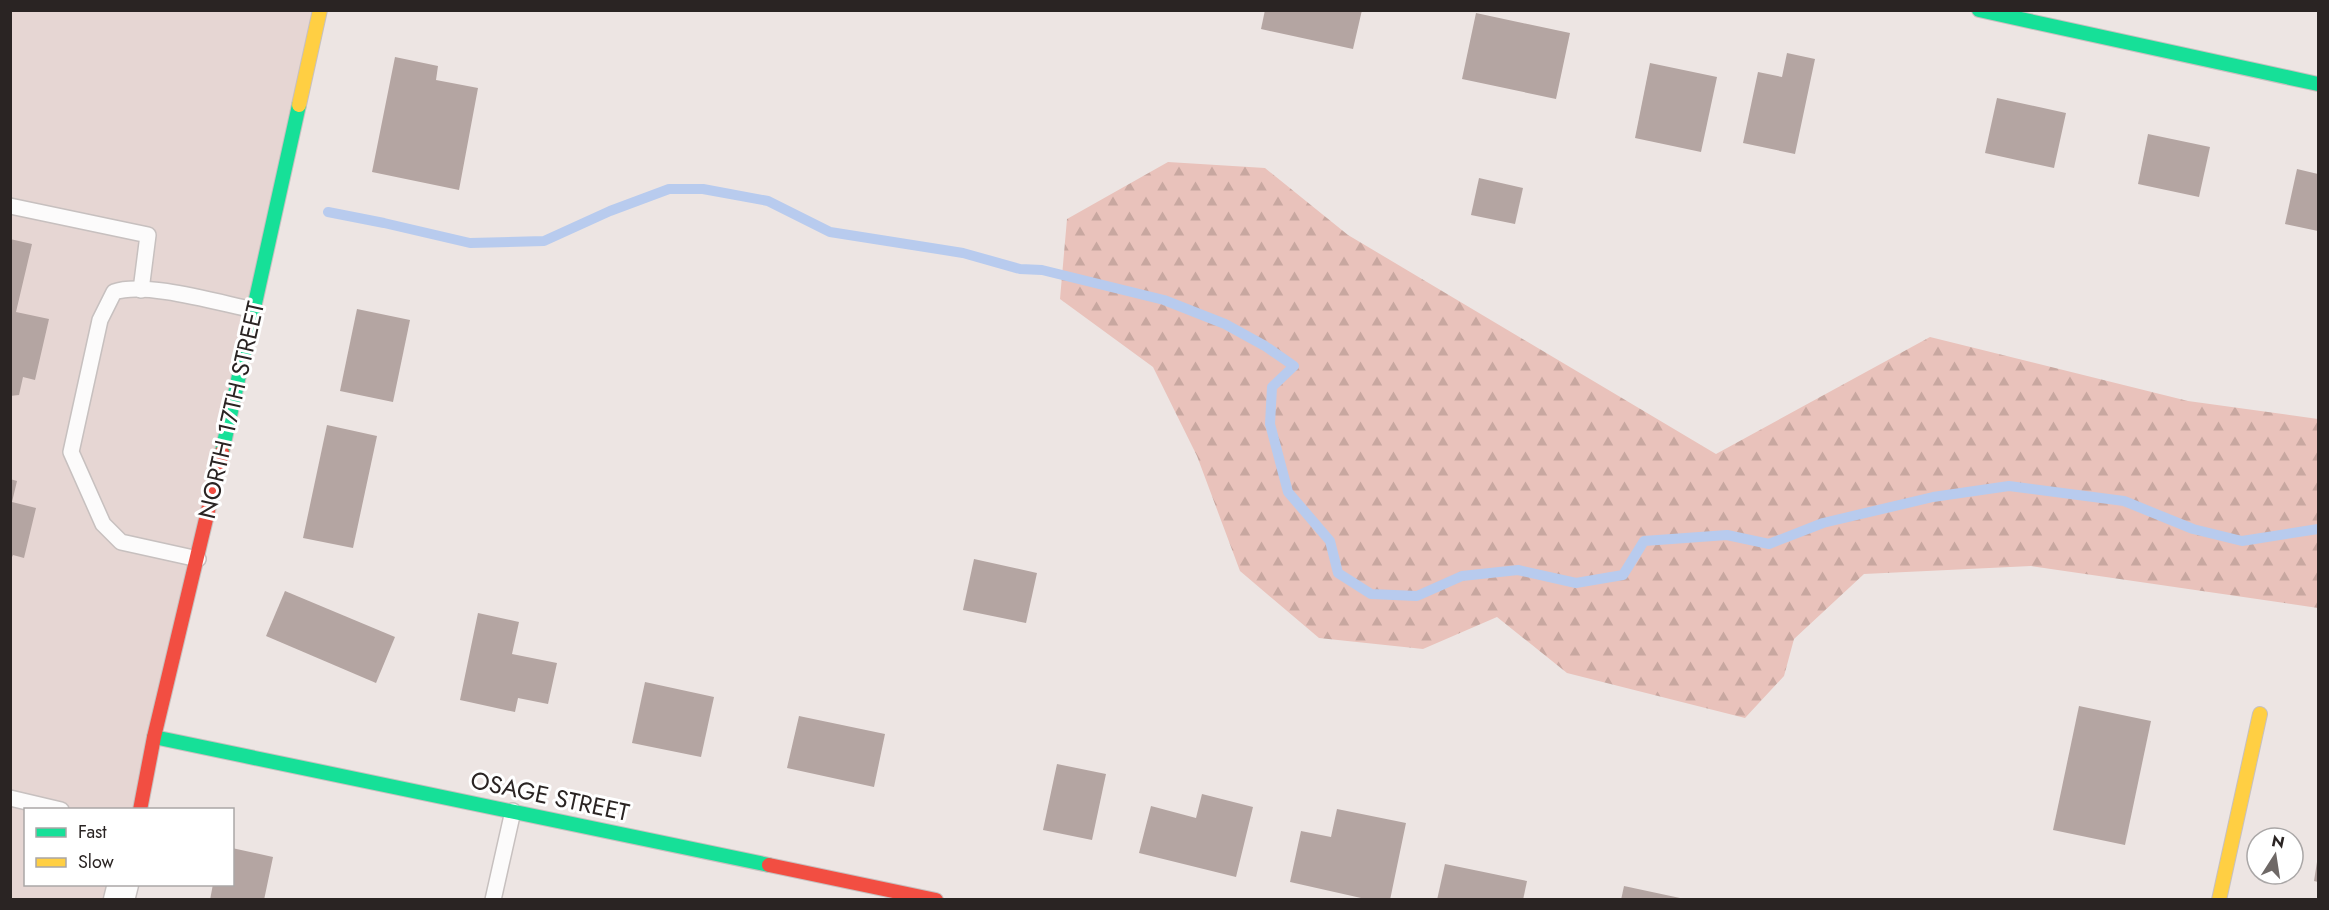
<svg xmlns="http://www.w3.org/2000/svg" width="2329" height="910" font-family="Jost,sans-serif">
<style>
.built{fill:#e6d6d3}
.forest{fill:url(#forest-firs)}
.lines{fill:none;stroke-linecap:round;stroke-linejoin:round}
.stream{stroke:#b8cbee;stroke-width:10}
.building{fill:#b4a5a2}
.lane-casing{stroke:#c7c0bf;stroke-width:18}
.street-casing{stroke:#c7c0bf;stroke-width:33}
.fast-casing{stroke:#c7c0bf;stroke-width:16}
.slow-casing{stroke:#c7c0bf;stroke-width:16}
.jam-casing{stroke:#c7c0bf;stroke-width:16}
.lane{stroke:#fcfbfb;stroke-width:15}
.street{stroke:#fcfbfb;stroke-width:30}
.fast{stroke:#16e098;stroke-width:14}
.slow{stroke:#ffcf43;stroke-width:14}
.jam{stroke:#f24e42;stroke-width:14}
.labels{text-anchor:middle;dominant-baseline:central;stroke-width:6;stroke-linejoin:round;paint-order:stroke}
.street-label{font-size:24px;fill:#2a2423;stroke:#fff}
</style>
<defs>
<pattern id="forest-firs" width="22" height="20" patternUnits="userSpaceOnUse" patternTransform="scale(1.5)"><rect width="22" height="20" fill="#e9c2bb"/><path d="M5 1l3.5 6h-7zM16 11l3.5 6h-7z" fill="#c8a7a0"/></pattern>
</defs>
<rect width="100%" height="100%" fill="#ede5e3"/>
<polygon class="built" points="10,11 318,11 140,809 26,810 26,884 123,885 119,899 11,899"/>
<polygon class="forest" points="1168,162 1265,168 1348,235 1716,454 1930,337 2188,401 2318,419 2318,608 2031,566 1864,574 1794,639 1784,676 1745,718 1567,673 1497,617 1423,649 1319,638 1240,571 1197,456 1153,367 1060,299 1067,219"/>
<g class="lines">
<polyline class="stream" points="328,212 384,223 470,243 544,241 610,211 669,189 703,189 768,201 830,232 963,253 1020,269 1042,270 1164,300 1225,324 1265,346 1294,366 1272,387 1270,424 1288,492 1330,541 1338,573 1371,594 1417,596 1462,576 1518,570 1576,583 1623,575 1644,541 1727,535 1769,544 1823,523 1933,497 2009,486 2124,501 2193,529 2242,541 2318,529"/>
</g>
<g class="building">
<polygon points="1265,10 1362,10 1353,49 1261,29"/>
<polygon points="1476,13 1570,33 1556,99 1462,79"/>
<polygon points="1787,53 1815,59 1795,154 1743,143 1758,72 1782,77"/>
<polygon points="395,57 438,66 436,80 478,88 459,190 372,172"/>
<polygon points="1650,63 1717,77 1701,152 1635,138"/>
<polygon points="1997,98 2066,113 2054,168 1985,153"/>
<polygon points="2148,134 2210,147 2199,197 2138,184"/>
<polygon points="2297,169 2318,174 2318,231 2285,224"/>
<polygon points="1479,178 1523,188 1515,224 1471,215"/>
<polygon points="10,239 32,244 16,312 49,319 35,380 23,377 19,395 10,396"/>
<polygon points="357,309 410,320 393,402 340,391"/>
<polygon points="327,425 377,436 353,548 303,538"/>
<polygon points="10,479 17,481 12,502 36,508 24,558 13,555 11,559"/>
<polygon points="974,559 1037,573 1026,623 963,610"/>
<polygon points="285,591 395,637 376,683 266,636"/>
<polygon points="478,613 519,622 512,654 557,663 548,704 518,698 515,712 460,700"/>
<polygon points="645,682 714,697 701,757 632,743"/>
<polygon points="2079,706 2151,721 2125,845 2053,830"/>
<polygon points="799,716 885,734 874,787 787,768"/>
<polygon points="1057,764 1106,774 1092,840 1043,830"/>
<polygon points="1202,794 1253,807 1236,877 1139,853 1151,806 1196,818"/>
<polygon points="1337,809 1406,823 1390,900 1370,900 1290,882 1301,831 1331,837"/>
<polygon points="232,848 273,857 264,900 210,900 213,884 232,884"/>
<polygon points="2317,862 2318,863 2318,882 2314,881"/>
<polygon points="1445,864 1527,881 1523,900 1437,900"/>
<polygon points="1624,886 1680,898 1680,900 1621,900"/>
</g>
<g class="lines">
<defs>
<g id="lane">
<polyline points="10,206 148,235 141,290"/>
<path d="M198,559L121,542L103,524L71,452L100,320L114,292C145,281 219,303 254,310"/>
<polyline points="10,798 61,810"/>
<polyline points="493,900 513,811"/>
</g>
<polyline id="street" points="119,900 123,884"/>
<g id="fast">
<polyline points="1979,10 2318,84"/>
<polyline points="222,452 299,105"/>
<polyline points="154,737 769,865"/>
</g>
<g id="slow">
<polyline points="299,105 320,10"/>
<polyline points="2219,900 2260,714"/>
</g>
<g id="jam">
<polyline points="140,810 154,737 222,452"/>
<polyline points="769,865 936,900"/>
</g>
</defs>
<use href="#lane" class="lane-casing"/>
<use href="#street" class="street-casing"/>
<use href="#fast" class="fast-casing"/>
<use href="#slow" class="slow-casing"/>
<use href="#jam" class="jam-casing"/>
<use href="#lane" class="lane"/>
<use href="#street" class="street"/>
<use href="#fast" class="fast"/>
<use href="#slow" class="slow"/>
<use href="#jam" class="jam"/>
</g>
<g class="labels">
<g class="street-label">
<text transform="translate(231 410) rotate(-77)">NORTH 17TH STREET</text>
<text transform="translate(550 796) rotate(12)">OSAGE STREET</text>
</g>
</g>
<rect width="2329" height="910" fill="none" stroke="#2a2423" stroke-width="24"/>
<rect x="24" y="808" width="210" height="78" fill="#ffffff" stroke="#aaa7a7" stroke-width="1.5"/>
<rect x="36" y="828" width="30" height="9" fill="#16e098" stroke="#aaa7a7" stroke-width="1.5"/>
<text x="78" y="838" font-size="18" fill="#2a2423">Fast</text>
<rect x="36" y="858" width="30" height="9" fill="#ffcf43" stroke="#aaa7a7" stroke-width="1.5"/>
<text x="78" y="868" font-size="18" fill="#2a2423">Slow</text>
<g transform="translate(2275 856) rotate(12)"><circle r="28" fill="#ffffff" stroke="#aaa7a7" stroke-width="1.5"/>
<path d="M0-4.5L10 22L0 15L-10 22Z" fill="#6e6866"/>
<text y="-9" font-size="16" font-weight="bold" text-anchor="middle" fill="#2a2423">N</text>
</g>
</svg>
